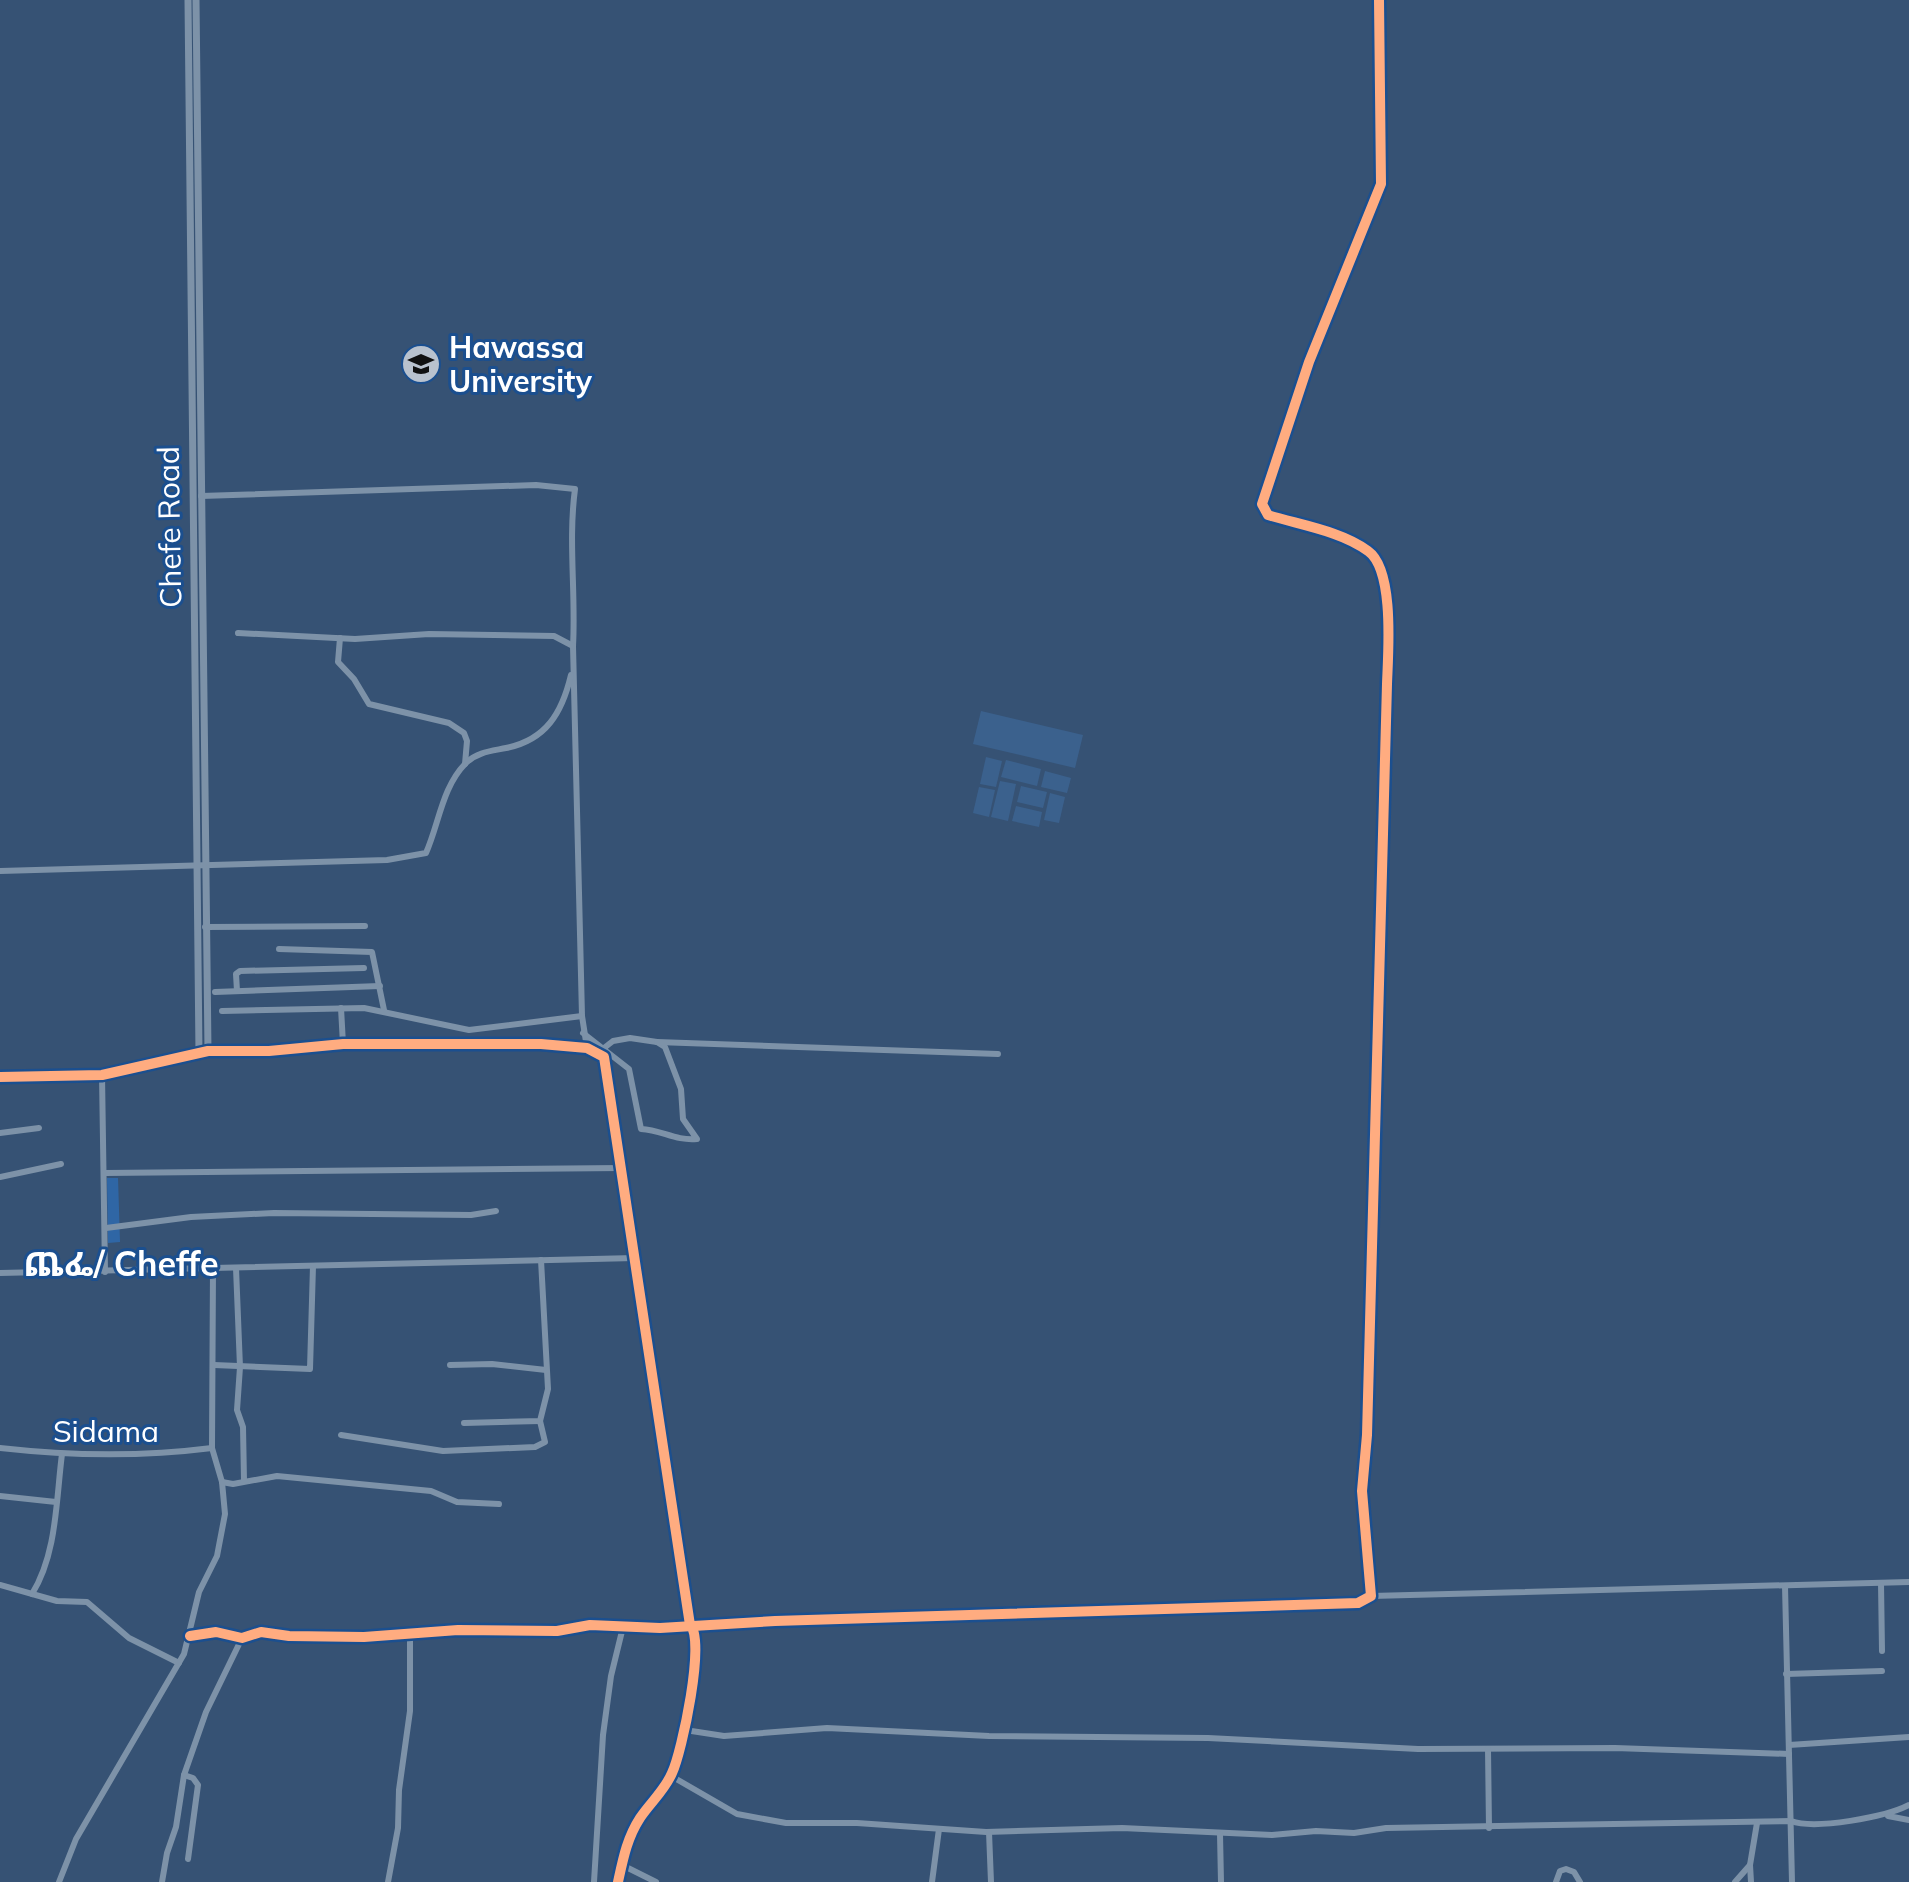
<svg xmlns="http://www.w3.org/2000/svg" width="1909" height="1882" font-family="Mulish,'Noto Sans Ethiopic',sans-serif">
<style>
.green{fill:#2f66a5}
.water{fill:#3b618d}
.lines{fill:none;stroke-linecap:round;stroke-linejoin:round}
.minor{stroke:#7d92a8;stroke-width:6}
.tertiary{stroke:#7d92a8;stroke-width:7}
.cycleway-casing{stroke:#1b4f8f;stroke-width:15}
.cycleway{stroke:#ffac80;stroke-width:10}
.labels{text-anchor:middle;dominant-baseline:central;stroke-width:6;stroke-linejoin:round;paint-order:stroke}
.poi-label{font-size:30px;font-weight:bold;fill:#fff;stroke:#1b4f8f;text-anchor:start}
.street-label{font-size:30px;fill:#fff;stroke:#1b4f8f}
.quarter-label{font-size:34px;font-weight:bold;fill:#fff;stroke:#1b4f8f}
</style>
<rect width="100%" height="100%" fill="#365274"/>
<polygon class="green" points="107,1178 118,1178 120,1242 108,1243"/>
<g class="water">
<polygon points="981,711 1083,735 1075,768 973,744"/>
<polygon points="986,757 1002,761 996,787 980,784"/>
<polygon points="1006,760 1041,769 1037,786 1001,777"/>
<polygon points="1045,771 1071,778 1067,793 1041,787"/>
<polygon points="1000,781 1016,784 1008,821 991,817"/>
<polygon points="1021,786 1047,792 1043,808 1017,802"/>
<polygon points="979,787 995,790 989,817 973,813"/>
<polygon points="1050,793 1065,797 1059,823 1044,820"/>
<polygon points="1016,806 1042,812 1039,827 1012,821"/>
</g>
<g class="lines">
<g class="minor">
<path d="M201,496L536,485L575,489C568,541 576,594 573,646L582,1016L587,1048"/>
<polyline points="238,633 355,639 429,634 554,636 573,646"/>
<polyline points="340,638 338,662 354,679 369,704 449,723 464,733 467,741 465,764"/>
<path d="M0,871L387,860L426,853C439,824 442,787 466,763C477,752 492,751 506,748C546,740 562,713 571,675"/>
<polyline points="205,927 365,926"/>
<polyline points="279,949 372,952 384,1010"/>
<polyline points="237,991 236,974 240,971 364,968"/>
<polyline points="215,992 380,986"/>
<polyline points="341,1008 343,1044"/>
<polyline points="222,1011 364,1008 469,1030 582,1016"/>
<path d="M583,1033L629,1069L641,1129C662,1130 675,1141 697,1139L683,1119L681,1089L665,1047L657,1042L630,1038L613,1041L604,1048"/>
<polyline points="657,1042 998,1054"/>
<polyline points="102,1075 105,1272"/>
<path d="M0,1077L102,1075L208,1051H269L343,1044H541L587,1048L604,1057L690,1625C706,1639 682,1752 672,1773C665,1790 650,1803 640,1818C627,1838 623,1859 618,1882"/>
<polyline points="0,1133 39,1128"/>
<polyline points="105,1173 622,1168"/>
<polyline points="0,1177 61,1164"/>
<polyline points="106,1228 191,1217 274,1213 471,1215 496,1211"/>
<polyline points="236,1268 240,1367 237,1410 243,1427 244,1481"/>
<polyline points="0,1273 635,1258"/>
<polyline points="214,1365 310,1369 313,1266"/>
<polyline points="450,1365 492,1364 546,1370"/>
<polyline points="464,1423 540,1421 548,1389 541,1260"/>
<polyline points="341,1435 443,1451 535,1447 545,1442 540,1421"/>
<path d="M0,1448C71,1456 141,1457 212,1448"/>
<polyline points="222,1482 233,1484 277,1476 431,1491 457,1502 499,1504"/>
<polyline points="0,1496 56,1502"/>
<polyline points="1881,1583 1882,1651"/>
<polyline points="0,1585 57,1601 87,1602 129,1638 179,1663"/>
<polyline points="1785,1586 1792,1882"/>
<path d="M32,1594C57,1554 56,1500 62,1454"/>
<polyline points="1371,1596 1909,1582"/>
<path d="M190,1636L216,1632L242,1638L261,1632L289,1636L364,1637L458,1630L557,1631L590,1625L660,1628L775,1621L1358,1603L1371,1596L1362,1491L1367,1435L1387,684C1388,654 1395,570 1368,551C1341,531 1300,525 1268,515L1262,504L1309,362L1381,184L1379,0"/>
<polyline points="1786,1674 1882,1671"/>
<polyline points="685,1730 724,1736 827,1728 989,1736 1208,1738 1418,1749 1615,1748 1789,1754"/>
<polyline points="1789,1745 1909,1737"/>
<polyline points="1488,1749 1489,1828"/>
<polyline points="184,1775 193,1778 198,1785 188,1859"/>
<path d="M671,1776L737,1814L786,1823H857L986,1832L1122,1828L1272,1835L1316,1831L1354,1833L1386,1828L1791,1821C1815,1830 1886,1817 1909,1805"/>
<polyline points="1888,1816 1909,1820"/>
<polyline points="989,1832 991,1882"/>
<polyline points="1220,1834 1221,1882"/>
<polyline points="622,1865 656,1882"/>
<polyline points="1750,1865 1751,1882"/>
<polyline points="59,1882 76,1839 184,1654 199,1592 217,1556 225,1514 222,1482 212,1448 213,1268"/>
<polyline points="162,1882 167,1853 176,1827 184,1775 206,1712 242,1638"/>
<polyline points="388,1882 398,1828 399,1790 410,1711 410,1635"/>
<polyline points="594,1882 603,1735 611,1676 623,1627"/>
<polyline points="932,1882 939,1829"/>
<polyline points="1556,1882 1560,1871 1566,1869 1574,1872 1580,1882"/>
<polyline points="1735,1882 1750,1865 1757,1823"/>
</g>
<g class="tertiary">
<polyline points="188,0 199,1054"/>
<polyline points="196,0 208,1051"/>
</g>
<defs>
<g id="cycleway">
<path d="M0,1077L102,1075L208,1051H269L343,1044H541L587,1048L604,1057L690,1625C706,1639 682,1752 672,1773C665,1790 650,1803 640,1818C627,1838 623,1859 618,1882"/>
<path d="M190,1636L216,1632L242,1638L261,1632L289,1636L364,1637L458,1630L557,1631L590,1625L660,1628L775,1621L1358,1603L1371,1596L1362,1491L1367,1435L1387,684C1388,654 1395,570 1368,551C1341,531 1300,525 1268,515L1262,504L1309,362L1381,184L1379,0"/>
</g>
</defs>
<use href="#cycleway" class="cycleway-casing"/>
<use href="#cycleway" class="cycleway"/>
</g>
<defs>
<symbol id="university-disc" viewBox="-11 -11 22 22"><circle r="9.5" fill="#b9c2ce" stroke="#1b4f8f"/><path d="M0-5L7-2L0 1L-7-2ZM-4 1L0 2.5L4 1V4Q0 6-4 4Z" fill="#111"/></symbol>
</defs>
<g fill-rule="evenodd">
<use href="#university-disc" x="399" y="342" width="44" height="44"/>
</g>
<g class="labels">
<g class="poi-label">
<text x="449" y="347">Hawassa<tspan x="449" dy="34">University</tspan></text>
</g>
<g class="street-label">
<text transform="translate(169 527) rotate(-91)">Chefe Road</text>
<text x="106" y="1431">Sidama</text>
</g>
<g class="quarter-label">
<text x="121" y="1263">ጨፌ/ Cheffe</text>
</g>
</g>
</svg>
